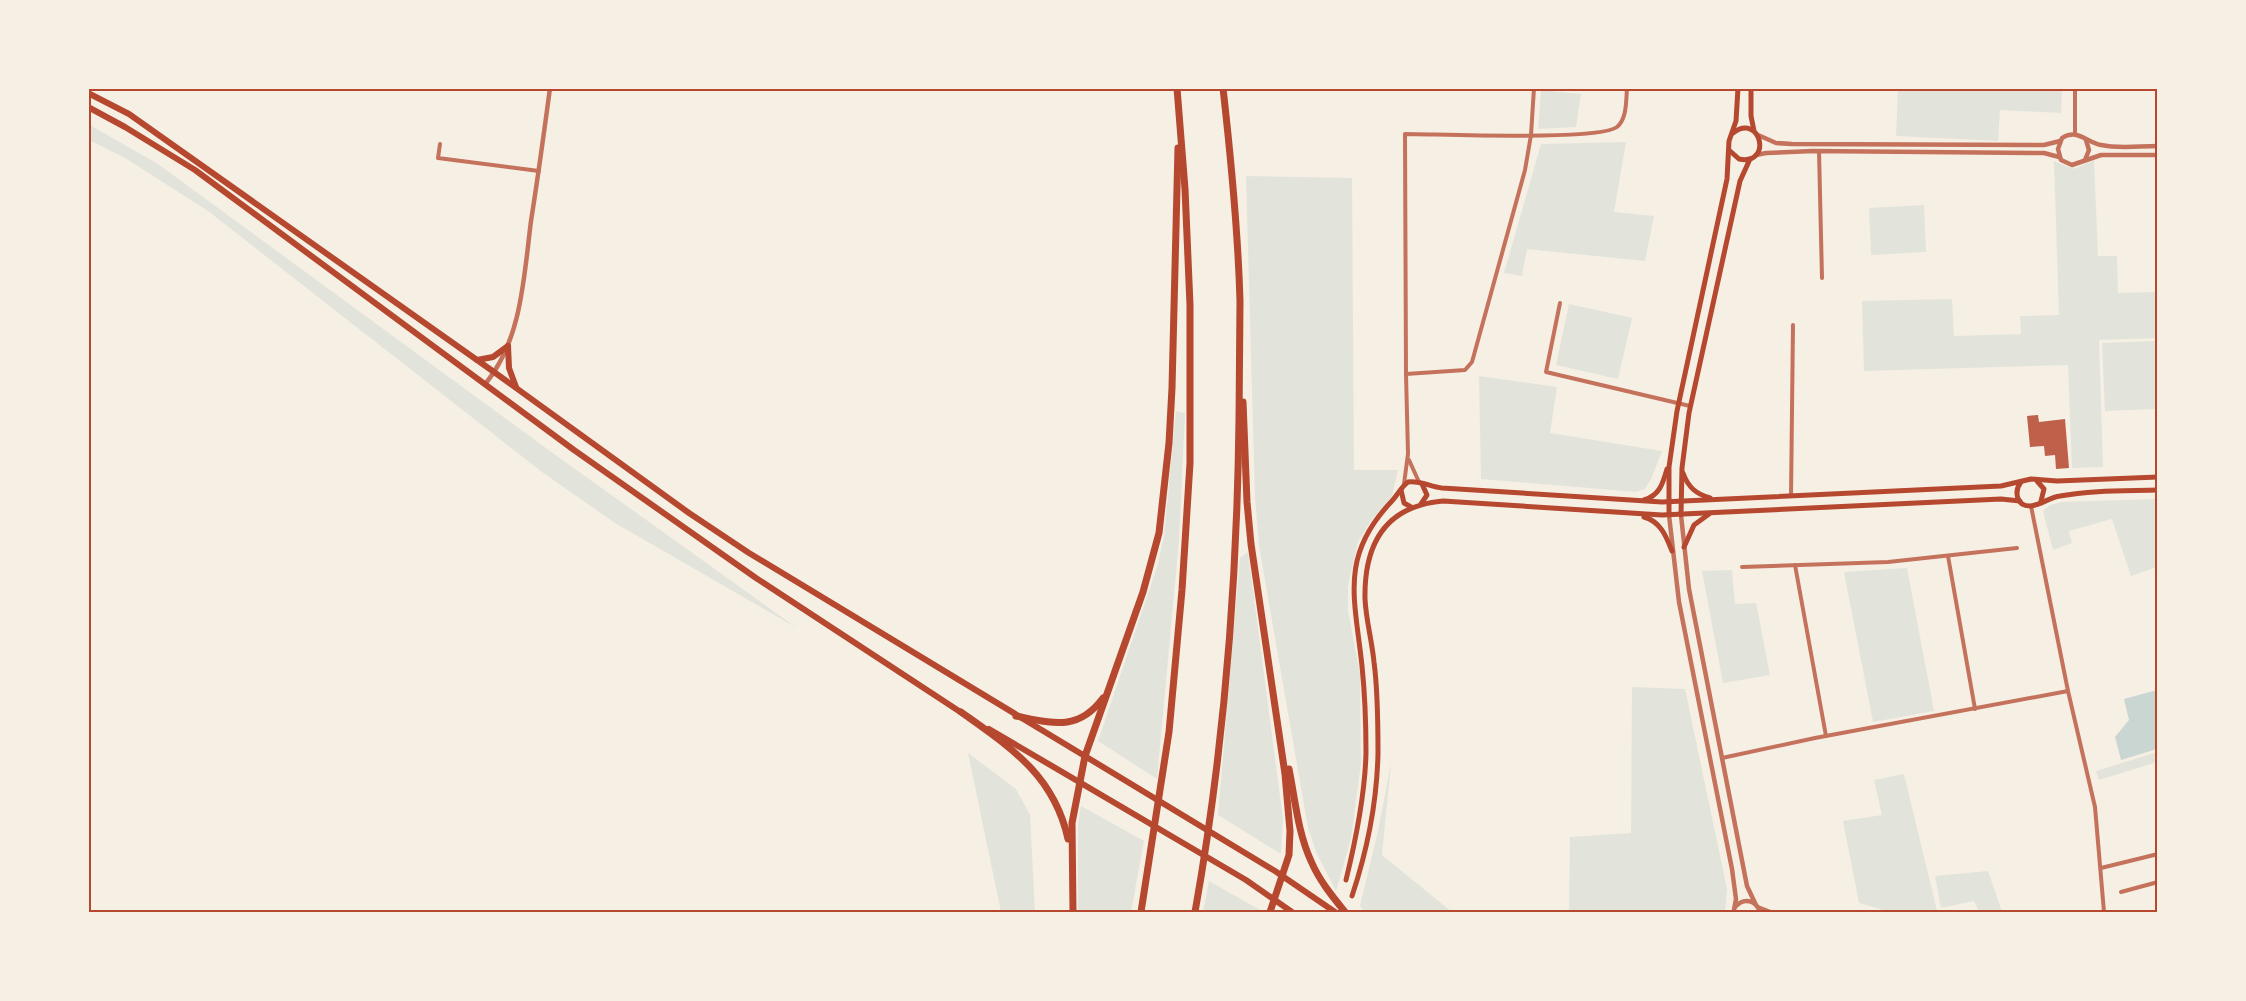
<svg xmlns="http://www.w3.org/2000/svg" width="2246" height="1001" font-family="'Varela Round',sans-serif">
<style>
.green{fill:#e2e4dc}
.water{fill:#c9d6d2}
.building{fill:#bf614a}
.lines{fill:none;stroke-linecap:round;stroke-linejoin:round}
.minor{stroke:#c5725c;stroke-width:4}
.tertiary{stroke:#c5725c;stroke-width:4.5}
.secondary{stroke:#b5482f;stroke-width:5}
.trunk{stroke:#b5482f;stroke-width:6}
.motorway{stroke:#b5482f;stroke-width:7}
.neatline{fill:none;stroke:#b5482f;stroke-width:2}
</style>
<rect width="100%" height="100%" fill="#f6efe4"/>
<g class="green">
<polygon points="1898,89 2062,89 2061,113 2000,110 1998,141 1896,136"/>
<polygon points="1541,90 1581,94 1576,127 1538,129"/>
<polygon points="88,124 158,164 550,451 797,628 615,523 542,472 208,211 125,158 89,140"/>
<polygon points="1626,142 1614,212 1654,216 1645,261 1527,249 1522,276 1504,273 1541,144"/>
<path d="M2094,160L2098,256H2117L2118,293L2158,292L2157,338L2099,340L2103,467L2072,468L2068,365L1864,371L1862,301L1952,299L1954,336L2021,334L2020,316L2059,315L2054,161C2079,171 2069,171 2094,160Z"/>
<polygon points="1246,176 1352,178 1354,470 1398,470 1392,496 1370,522 1358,542 1348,585 1348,611 1360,674 1361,763 1351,839 1336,891 1317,854 1308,828 1259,546 1255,498"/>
<polygon points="1924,205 1926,252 1871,255 1869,208"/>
<polygon points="1569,304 1632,318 1618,379 1556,365"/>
<polygon points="2157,341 2157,409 2105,411 2102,343"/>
<polygon points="1479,376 1557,387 1550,433 1662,451 1652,477 1645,489 1636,492 1481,479"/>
<polygon points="1176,411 1185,413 1179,540 1157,779 1098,741 1158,564 1164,536"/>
<polygon points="2157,499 2157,567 2131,576 2112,519 2069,531 2072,543 2053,550 2043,511 2050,505 2062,502"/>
<polygon points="1248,552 1283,819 1281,854 1218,815 1240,558"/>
<polygon points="1907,568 1934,711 1873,722 1844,572"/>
<polygon points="1732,570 1735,604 1756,603 1770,675 1723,683 1702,571"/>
<polygon points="1632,687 1685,689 1727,889 1725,912 1569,912 1570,837 1631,833"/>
<polygon points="2157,752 2157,762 2099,780 2096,771"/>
<polygon points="968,753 1016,789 1030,815 1035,912 1001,912"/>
<polygon points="1391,763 1382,855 1452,912 1365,912 1360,906 1378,831"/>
<polygon points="1904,774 1937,911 1933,912 1890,912 1859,903 1843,821 1882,815 1874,780"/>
<polygon points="1081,806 1144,841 1131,912 1078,912 1078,825"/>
<polygon points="1988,871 2001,909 2005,912 1979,912 1974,901 1941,908 1935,876"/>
<polygon points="1209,881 1260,910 1260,912 1203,912"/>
</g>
<polygon class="water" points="2157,690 2157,749 2121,760 2115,737 2129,720 2124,699"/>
<polygon class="building" points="2038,415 2039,422 2065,419 2069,468 2056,469 2055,455 2045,456 2044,446 2030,447 2027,416"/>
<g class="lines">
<g class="minor">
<polyline points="2075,134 2075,88"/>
<polyline points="440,144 438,158 539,171"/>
<polyline points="1819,151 1822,278"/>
<polyline points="1560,303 1546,372 1690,406"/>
<polyline points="1406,374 1465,370 1472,362 1525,170 1531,135 1534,88"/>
<polyline points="1409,460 1419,482"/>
<path d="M1404,484L1408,454L1406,374L1405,134C1438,134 1598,141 1617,127C1627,119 1626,101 1627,88"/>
<polyline points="1791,496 1793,325"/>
<polyline points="2031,506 2068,691 2095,807 2104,912"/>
<polyline points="1948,556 1975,709"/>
<polyline points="1795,565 1826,736"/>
<polyline points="1742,567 1888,562 2017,548"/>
<polyline points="1722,758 1815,738 2068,691"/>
<polyline points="2101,868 2158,854"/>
<polyline points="2121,892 2158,882"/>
<polyline points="1758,907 1771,912"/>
</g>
<g class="tertiary">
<polyline points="1758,135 1776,143 1792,144 2044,145 2060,141"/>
<path d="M2158,146C2139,146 2119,149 2101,145C2086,142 2077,128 2062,138L2058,149L2061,160L2072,165L2101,155H2158"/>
<polyline points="1756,155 1766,153 1813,151 2044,153 2059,157"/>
<polyline points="2085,160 2089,150 2086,140"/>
<path d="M486,383C522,339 524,275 531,221C538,177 544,133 550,88"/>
<polyline points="1669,515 1679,602 1732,869 1736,899 1734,910"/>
<polyline points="1681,515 1689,589 1747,886 1755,903"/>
<path d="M1735,907C1744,897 1756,900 1760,912"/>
</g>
<g class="secondary">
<polyline points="1751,88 1751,116 1754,131"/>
<path d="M1730,151L1739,159C1773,166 1761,112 1733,133"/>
<path d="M1683,473C1688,487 1696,494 1710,498"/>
<polyline points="2037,481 2044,489 2041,501"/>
<path d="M2021,482C2014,491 2016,506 2030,506C2039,506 2050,497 2060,496C2092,490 2125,491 2158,490"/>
<polyline points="1401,490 1404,503 1411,507"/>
<path d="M1644,500C1660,495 1663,483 1667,469"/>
<polyline points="1421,504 1427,495 1422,484"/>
<polyline points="1669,515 1669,467 1677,411 1727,179 1729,141 1736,121 1738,88"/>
<polyline points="1681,515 1682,468 1689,413 1740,181 1750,159"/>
<path d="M1644,517C1661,522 1666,536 1672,551"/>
<polyline points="1684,547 1694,525 1709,514"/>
<path d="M1346,880C1356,839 1365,795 1366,753C1366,724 1365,695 1362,666C1355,599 1339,557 1391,502C1397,496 1401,487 1408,482C1419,480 1431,487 1442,488L1662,502L2001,486L2031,479L2057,481L2158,477"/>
<path d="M1352,896C1367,851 1377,801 1378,753C1378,723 1378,692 1374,662C1372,641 1366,620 1365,599C1364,544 1385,506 1443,501L1662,515L2001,499L2020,501"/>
</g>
<g class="trunk">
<polyline points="88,93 129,114 494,372 689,513 749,553 1275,871 1335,912"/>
<polyline points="88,107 125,127 195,170 574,450 756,578 965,715"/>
<polyline points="508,346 509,368 516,387"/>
<polyline points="477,360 493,357 508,346"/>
<polyline points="989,729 1246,880 1292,912"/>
</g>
<g class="motorway">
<polyline points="1243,402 1247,502 1251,544 1285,774 1290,831 1289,855 1270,912"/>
<path d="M961,712C1010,747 1054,775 1068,839"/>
<path d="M1016,716C1052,723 1078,732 1103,698"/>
<path d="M1289,769C1295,799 1298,833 1311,861C1319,880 1332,896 1345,912"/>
<polyline points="1073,912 1072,823 1085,756 1143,592 1159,533 1169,443 1172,388 1178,148"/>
<polyline points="1141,912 1169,732 1182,590 1190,463 1190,305 1185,189 1177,88"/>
<path d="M1195,912C1224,750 1237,585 1239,420C1239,380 1240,341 1240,301C1238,230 1231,159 1223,88"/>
</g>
</g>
<rect width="2246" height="1001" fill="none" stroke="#f6efe4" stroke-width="180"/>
<rect x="90" y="90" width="2066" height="821" class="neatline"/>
</svg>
